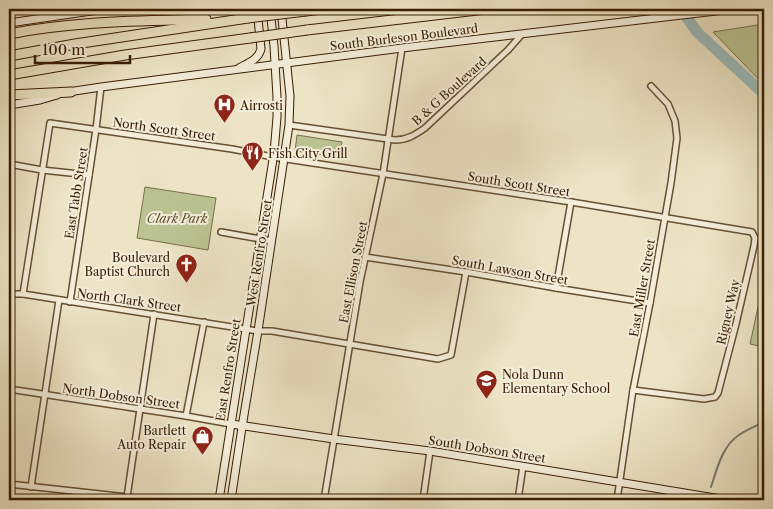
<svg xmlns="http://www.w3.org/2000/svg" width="773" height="509" font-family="'Libre Caslon Text',serif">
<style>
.green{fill:#bbc392;stroke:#7a704a}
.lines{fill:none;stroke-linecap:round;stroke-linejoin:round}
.stream{stroke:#747d73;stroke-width:2}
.river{stroke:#9cbcbd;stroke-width:11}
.street-casing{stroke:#655034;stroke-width:8}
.secondary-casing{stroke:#381e03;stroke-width:9}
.highway-casing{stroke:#381e03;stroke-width:11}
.street{stroke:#f3edd9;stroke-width:5}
.secondary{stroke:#f3edd9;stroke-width:7}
.highway{stroke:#ece4c5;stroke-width:9}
.highway-bridge-casing{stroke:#381e03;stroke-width:11;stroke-linecap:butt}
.highway-bridge{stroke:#ece4c5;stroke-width:9}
.labels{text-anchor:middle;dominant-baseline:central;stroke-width:4;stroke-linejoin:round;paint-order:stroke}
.street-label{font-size:12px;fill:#381e03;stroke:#f3edd9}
.poi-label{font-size:12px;fill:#381e03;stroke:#f3edd9;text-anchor:start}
.park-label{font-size:12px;font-style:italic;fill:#5f502e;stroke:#f3edd9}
</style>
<rect width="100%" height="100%" fill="#ece4c5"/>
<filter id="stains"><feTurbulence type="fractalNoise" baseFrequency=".004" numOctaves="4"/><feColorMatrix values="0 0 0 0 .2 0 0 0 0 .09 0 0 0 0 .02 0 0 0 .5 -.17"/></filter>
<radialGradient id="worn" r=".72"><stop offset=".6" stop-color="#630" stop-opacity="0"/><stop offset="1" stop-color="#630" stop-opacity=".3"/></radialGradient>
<g class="green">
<polygon points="764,24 764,85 713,32"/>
<polygon points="297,135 342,142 339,157 295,151"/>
<polygon points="145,187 216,198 208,250 137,238"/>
<polygon points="764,279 764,347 750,344"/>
</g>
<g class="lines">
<path class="stream" d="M711,487C717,469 722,446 739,435C746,430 756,426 764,422"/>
<polyline class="river" points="681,9 697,32 764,94"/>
<defs>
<g id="street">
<polyline points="9,22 9,9"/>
<path d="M289,125L395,140C407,140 415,135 425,128L508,50L522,34"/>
<polyline points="9,164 42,170 89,175"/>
<polyline points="221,232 272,241"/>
<polyline points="365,257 466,272 556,288 650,303"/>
<polyline points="556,288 571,202"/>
<polyline points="9,294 23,294 258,331 272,331 438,359 451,355 466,272"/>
<polyline points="23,294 50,123 232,149 273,157 571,202 752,232 755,238 754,246 736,324 718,393 715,397 704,399 633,390"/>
<polyline points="70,302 96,129 101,87"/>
<polyline points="9,389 186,416 231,424"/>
<polyline points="186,416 204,322"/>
<polyline points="9,484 127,497 148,500"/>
<polyline points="31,487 59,300"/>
<polyline points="127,497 154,314"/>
<polyline points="324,500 360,282 383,174 402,48"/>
<polyline points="423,500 430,451"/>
<polyline points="518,500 523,466"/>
<polyline points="617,500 633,390 650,303 671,183 677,138 675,121 668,104 651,86"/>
</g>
<g id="secondary">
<polyline points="9,23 105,9"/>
<path d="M239,68C248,63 258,60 261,49L257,9"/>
<polyline points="68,92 101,87 402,48 733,9"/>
<polyline points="9,105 40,100 57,95"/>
<polyline points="231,424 334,439 430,451 727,500"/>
<polyline points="219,500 274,153 277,117 277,97 274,46 270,9"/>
<polyline points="231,500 243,421 258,331 289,125 290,96 281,9"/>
</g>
<g id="highway">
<polyline points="306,11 321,9"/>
<polyline points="307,30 486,9"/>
<path d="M9,34C73,21 140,21 206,19"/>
<polyline points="9,56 75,44 248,18"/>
<polyline points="9,75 125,55 250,38"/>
<polyline points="9,95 71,92"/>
</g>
</defs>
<use href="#street" class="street-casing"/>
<use href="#secondary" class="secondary-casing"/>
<use href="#highway" class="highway-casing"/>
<use href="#street" class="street"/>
<use href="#secondary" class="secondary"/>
<use href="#highway" class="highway"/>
<defs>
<g id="highway-bridge">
<polyline points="248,18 306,11"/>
<polyline points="250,38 307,30"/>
</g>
</defs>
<use href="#highway-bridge" class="highway-bridge-casing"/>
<use href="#highway-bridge" class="highway-bridge"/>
</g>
<defs>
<symbol id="hospital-pin" viewBox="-11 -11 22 30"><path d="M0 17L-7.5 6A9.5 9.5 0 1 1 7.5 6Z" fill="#8f2418" stroke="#f3edd9"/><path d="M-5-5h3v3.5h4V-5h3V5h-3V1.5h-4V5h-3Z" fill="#fff"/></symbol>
<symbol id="restaurant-pin" viewBox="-11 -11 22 30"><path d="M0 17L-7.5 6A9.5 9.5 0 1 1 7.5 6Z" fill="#8f2418" stroke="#f3edd9"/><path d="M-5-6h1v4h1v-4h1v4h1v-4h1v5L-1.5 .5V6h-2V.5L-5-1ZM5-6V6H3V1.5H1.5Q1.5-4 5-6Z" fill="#fff"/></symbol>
<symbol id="church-pin" viewBox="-11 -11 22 30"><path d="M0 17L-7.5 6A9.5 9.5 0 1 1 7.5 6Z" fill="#8f2418" stroke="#f3edd9"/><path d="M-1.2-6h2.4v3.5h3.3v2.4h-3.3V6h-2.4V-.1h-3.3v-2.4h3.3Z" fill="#fff"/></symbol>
<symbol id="school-pin" viewBox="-11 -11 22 30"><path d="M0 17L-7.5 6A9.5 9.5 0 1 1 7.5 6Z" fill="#8f2418" stroke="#f3edd9"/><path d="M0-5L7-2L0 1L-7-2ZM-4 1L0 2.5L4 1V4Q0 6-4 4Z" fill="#fff"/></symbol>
<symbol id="shop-pin" viewBox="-11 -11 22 30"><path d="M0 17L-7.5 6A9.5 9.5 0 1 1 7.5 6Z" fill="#8f2418" stroke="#f3edd9"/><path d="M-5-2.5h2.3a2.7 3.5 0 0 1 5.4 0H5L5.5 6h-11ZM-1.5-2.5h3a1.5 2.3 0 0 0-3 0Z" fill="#fff"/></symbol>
</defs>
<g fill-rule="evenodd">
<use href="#hospital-pin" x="212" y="92" width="25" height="34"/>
<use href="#restaurant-pin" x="240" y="140" width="25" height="34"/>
<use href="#church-pin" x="174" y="252" width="25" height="34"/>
<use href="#school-pin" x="474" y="368" width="25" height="34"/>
<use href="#shop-pin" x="190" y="424" width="25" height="34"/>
</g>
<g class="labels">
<g class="street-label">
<text transform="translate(404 37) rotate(-7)">South Burleson Boulevard</text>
<text transform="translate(449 91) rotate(-42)">B &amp; G Boulevard</text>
<text transform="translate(164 129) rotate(8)">North Scott Street</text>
<text transform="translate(519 184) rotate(9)">South Scott Street</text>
<text transform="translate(76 193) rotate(-81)">East Tabb Street</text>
<text transform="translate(259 253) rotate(-81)">West Renfro Street</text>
<text transform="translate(510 270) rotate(10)">South Lawson Street</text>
<text transform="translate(353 272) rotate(-79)">East Ellison Street</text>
<text transform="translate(642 288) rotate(-80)">East Miller Street</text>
<text transform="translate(129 300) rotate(8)">North Clark Street</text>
<text transform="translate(728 312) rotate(-77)">Rigney Way</text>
<text transform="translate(228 370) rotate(-81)">East Renfro Street</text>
<text transform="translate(121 396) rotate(8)">North Dobson Street</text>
<text transform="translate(487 449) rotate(9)">South Dobson Street</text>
</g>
<g class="poi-label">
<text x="240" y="105">Airrosti</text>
<text x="268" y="153">Fish City Grill</text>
<text x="170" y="257" text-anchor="end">Boulevard<tspan x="170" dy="14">Baptist Church</tspan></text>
<text x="502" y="374">Nola Dunn<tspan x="502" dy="14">Elementary School</tspan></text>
<text x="186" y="430" text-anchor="end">Bartlett<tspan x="186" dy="14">Auto Repair</tspan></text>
</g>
<g class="park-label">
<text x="177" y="218">Clark Park</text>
</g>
</g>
<rect width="773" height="509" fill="none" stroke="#ece4c5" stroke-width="30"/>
<rect x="10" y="10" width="753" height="489" fill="none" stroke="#381e03" stroke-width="2.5"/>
<rect x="15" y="15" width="743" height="479" fill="none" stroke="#381e03"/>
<path d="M35 55v8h95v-8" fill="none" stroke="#381e03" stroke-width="2.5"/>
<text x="42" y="55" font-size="15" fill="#381e03" stroke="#f3edd9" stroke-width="4" paint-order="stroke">100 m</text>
<rect width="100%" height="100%" filter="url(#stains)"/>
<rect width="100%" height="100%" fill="url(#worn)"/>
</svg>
